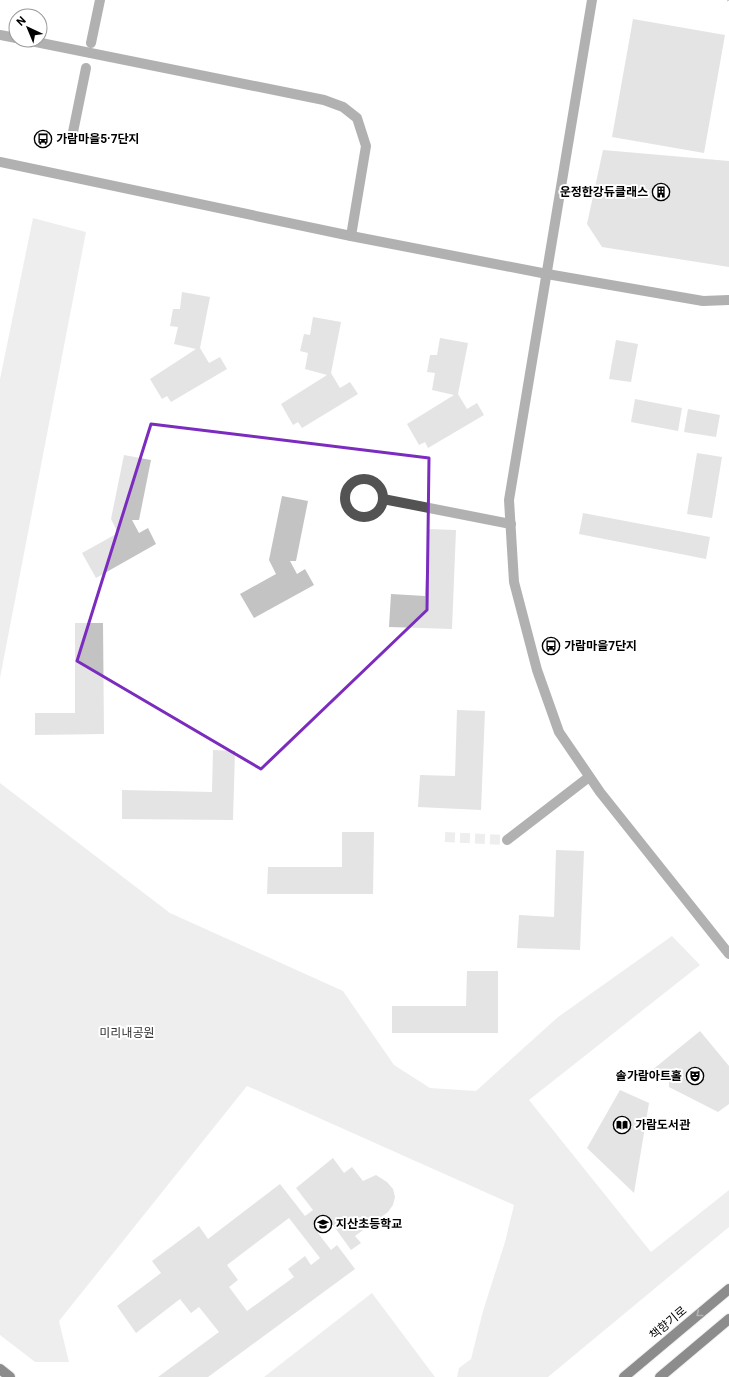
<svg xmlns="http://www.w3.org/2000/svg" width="729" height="1377" font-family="Roboto,'Noto Sans KR',sans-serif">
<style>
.green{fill:#dadada}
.building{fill:#c3c3c3;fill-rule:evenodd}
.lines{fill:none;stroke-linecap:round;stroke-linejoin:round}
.minor-tunnel{stroke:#d9d9d9;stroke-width:10;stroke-dasharray:10 5;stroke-linecap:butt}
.major-casing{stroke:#dbdbdb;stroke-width:12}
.path{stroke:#757575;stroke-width:2.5;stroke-dasharray:1 2;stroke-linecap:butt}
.minor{stroke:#535353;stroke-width:10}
.major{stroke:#000;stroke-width:10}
.oneway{stroke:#595959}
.marked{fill:none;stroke:#7b2cbf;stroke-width:3;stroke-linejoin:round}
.labels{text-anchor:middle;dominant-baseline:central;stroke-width:4;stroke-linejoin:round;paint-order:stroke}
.poi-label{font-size:12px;font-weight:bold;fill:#000;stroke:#fff;text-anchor:start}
.park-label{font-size:12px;fill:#313131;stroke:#fff}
.street-label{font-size:12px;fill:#000;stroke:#fff}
</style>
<rect width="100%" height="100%" fill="#fff"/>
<g class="green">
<polygon points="33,218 86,232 0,678 0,379"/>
<polygon points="0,783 170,913 343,991 394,1065 430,1088 476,1091 558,1017 672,936 700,965 529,1100 651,1252 729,1190 729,1227 548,1377 457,1377 459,1368 471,1359 483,1311 505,1242 514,1205 247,1086 59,1321 69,1362 35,1362 0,1335"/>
<polygon points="372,1293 435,1377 264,1377"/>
</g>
<g class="building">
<polygon points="633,19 725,35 704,153 612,137"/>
<polygon points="603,150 729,161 729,267 602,247 587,224"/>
<polygon points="182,292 210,297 200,348 209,363 220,357 227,369 171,402 167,396 162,399 150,379 196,349 174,344 178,327 170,326 173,309 180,309"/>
<polygon points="313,317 341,322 331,373 340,388 350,382 358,394 302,428 298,422 293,425 281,404 327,375 305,369 308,353 300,351 304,334 310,335"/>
<polygon points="440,338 468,343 458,394 467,409 477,403 484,415 428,448 425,442 419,445 407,424 454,395 432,390 435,373 427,372 430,355 437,355"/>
<polygon points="616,340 638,344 631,382 609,379"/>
<polygon points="635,399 682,408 678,431 631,422"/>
<polygon points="688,409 720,415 716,437 684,432"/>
<polygon points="697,453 722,457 712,518 687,514"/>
<polygon points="124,455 151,460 139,520 132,520 139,533 148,528 156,544 96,578 82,553 118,533 111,519"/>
<polygon points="282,496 308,501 296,561 290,561 297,574 305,569 314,585 254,618 240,594 276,574 269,560"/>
<polygon points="583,513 710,537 706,559 579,534"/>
<polygon points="428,529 456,530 452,629 389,627 391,594 425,596"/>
<polygon points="75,623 103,623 104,734 35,735 35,713 75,713"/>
<polygon points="457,710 485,711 481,810 418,807 420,775 455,776"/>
<polygon points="213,750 235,751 233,820 122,819 122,790 212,792"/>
<polygon points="342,832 374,832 373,894 267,894 268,867 342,867"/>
<polygon points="556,850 584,851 580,950 517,948 519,915 554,917"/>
<polygon points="467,971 498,971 498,1033 392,1033 392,1006 466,1006"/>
<polygon points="700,1031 729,1066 729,1104 718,1112 669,1087 669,1081 651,1071"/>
<polygon points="620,1090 649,1103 634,1193 587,1148"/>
<path d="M333,1158L344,1173L352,1167L363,1181L376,1175L387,1182L393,1189L395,1197L393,1205L388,1212L355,1236L361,1243L351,1250L333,1225L326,1227L318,1233L331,1250L337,1245L355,1269L208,1377H158L219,1332L199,1307L191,1313L180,1299L136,1333L117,1306L161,1273L152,1261L199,1226L208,1239L280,1184L305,1216L313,1210L296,1188ZM289,1218L320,1258L311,1265L305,1256L288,1269L294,1277L247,1311L229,1287L238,1280L227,1265Z"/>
</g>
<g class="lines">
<polyline class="minor-tunnel" points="445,837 507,840"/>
<defs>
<g id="major">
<polyline points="0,1369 10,1377"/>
<polyline points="624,1377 729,1289"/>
<polyline points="660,1377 729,1319"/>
</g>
</defs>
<use href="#major" class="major-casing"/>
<polyline class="path" points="728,0 729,2"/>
<g class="minor">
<polyline points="592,0 509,500 514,582 537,670 559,732 600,792 729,954"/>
<polyline points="0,35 16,38"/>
<polyline points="26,40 324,100 343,107 357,118 366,146 351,236"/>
<polyline points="91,43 100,0"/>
<polyline points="72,137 86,68"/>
<polyline points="0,162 351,236 547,274 703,301 729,300"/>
<circle cx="364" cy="498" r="19"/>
<polyline points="383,499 511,524"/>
<polyline points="507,840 589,777"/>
</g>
<use href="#major" class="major"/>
</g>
<defs><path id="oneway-chevron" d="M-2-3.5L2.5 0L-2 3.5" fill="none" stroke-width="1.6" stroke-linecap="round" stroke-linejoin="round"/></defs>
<use class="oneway" href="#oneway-chevron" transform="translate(699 1314) rotate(141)"/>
<path d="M0 0H729V1377H0ZM151,424L429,458L427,610L261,769L77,661Z" fill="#fff" fill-opacity=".55" fill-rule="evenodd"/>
<path class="marked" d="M151,424L429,458L427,610L261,769L77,661Z"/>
<defs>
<symbol id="bus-ring" viewBox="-11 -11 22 22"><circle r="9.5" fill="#fff" stroke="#000" stroke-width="1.5"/><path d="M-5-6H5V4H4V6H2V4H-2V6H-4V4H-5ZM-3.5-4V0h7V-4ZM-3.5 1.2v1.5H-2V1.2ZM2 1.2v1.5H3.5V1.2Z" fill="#000"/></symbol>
<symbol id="building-ring" viewBox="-11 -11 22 22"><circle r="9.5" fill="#fff" stroke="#000" stroke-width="1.5"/><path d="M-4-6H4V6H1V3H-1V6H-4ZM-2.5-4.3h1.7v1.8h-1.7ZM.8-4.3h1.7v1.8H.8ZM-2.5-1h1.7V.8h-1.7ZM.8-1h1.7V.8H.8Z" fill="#000"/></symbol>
<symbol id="theatre-ring" viewBox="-11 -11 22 22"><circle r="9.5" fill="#fff" stroke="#000" stroke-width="1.5"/><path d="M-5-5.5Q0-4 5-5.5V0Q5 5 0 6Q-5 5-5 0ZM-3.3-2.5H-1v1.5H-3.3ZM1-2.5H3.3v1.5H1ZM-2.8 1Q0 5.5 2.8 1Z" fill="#000"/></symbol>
<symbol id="library-ring" viewBox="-11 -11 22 22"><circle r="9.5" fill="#fff" stroke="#000" stroke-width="1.5"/><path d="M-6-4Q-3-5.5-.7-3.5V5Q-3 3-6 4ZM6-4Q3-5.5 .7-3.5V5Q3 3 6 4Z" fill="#000"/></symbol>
<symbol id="school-ring" viewBox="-11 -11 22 22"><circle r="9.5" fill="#fff" stroke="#000" stroke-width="1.5"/><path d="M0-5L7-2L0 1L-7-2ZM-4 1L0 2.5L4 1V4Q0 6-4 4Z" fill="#000"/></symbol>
</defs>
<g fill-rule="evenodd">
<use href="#bus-ring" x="33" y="129" width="20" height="20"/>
<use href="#building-ring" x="651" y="182" width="20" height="20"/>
<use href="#bus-ring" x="541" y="636" width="20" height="20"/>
<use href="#theatre-ring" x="685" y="1066" width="20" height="20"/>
<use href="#library-ring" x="612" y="1115" width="20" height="20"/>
<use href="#school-ring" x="313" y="1214" width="20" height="20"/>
</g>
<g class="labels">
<g class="poi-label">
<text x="56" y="139">가람마을5·7단지</text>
<text x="648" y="192" text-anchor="end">운정한강듀클래스</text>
<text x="564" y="646">가람마을7단지</text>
<text x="682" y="1076" text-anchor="end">솔가람아트홀</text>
<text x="635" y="1125">가람도서관</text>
<text x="336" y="1224">지산초등학교</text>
</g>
<g class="park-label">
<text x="127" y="1033">미리내공원</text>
</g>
<g class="street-label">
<text transform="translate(668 1323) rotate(-40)">책향기로</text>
</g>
</g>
<g transform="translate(28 28) rotate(316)"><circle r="19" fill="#ffffff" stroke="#999999"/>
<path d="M0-3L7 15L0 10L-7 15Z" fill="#000000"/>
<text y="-6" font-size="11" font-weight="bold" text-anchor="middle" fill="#000000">N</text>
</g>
</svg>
